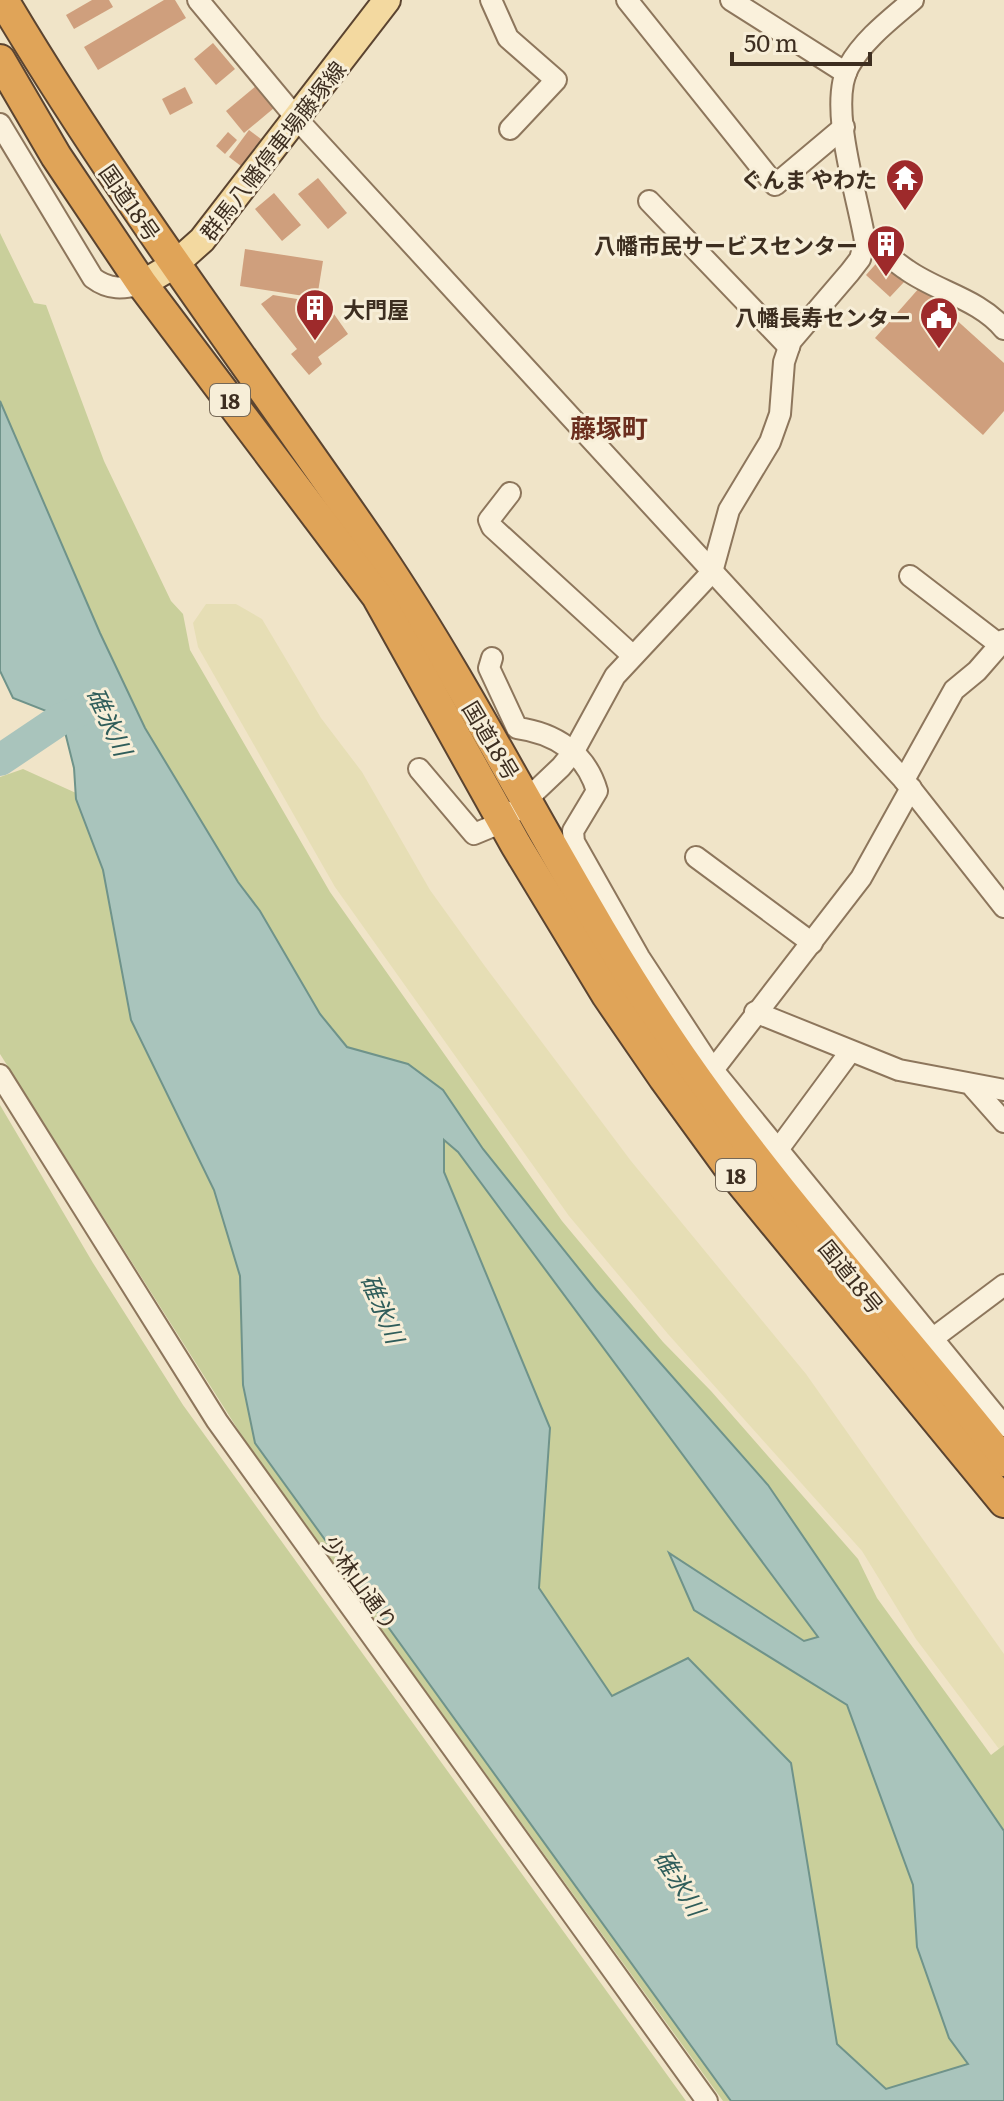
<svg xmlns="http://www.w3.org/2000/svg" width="1004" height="2101" font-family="Literata,'Noto Sans JP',serif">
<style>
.farmland{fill:#e6deb5}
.green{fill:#c9cf9b}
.water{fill:#a9c4bc;stroke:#6f938a;stroke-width:2;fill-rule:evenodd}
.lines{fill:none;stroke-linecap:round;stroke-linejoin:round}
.river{stroke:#a9c4bc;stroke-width:32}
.building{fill:#cf9f7d}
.minor-casing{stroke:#8d765c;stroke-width:24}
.major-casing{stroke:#5b4430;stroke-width:30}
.highway-casing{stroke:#5b4430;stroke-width:34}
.minor{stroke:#faf1dc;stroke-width:20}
.major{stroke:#f3d9a0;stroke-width:26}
.highway{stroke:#e0a458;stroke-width:30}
.labels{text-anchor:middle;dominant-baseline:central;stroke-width:6;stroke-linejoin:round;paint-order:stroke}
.shield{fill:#f7eed8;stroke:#756857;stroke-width:2}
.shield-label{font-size:20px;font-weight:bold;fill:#3d2e20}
.street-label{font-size:22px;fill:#3d2e20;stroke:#f7eed8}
.poi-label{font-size:22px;font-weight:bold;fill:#3d2e20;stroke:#f7eed8;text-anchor:end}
.water-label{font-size:24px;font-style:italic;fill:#2f5d5a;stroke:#f7eed8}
.quarter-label{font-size:26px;font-weight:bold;fill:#6b2e1e;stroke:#f7eed8}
</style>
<rect width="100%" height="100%" fill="#f0e4c8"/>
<polygon class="farmland" points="206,604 236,604 262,619 321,718 362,772 430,890 484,965 631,1161 806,1374 1004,1654 1004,1745 999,1749 916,1639 862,1551 668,1334 569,1216 335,887 198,647 193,623"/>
<g class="green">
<polygon points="0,233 34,303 46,305 104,461 171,601 183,614 190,650 330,892 562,1221 663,1342 711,1391 858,1559 877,1598 991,1755 1004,1745 1004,1831 768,1485 596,1290 483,1149 443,1090 408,1064 347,1047 320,1014 260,911 238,882 145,728 100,633 0,401"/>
<polygon points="23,769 76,793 103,870 131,1020 214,1190 240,1276 243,1385 255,1443 731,2101 723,2101 249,1447 0,1054 0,777"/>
<polygon points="0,1105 93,1263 183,1405 686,2101 0,2101"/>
<polygon points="444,1139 458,1152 819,1637 805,1641 671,1554 694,1610 847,1705 913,1885 917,1947 949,2038 968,2064 886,2090 837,2044 825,1978 606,1689 539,1588 550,1428 444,1171"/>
</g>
<path class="water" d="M0,401L100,633L145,728L238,882L260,911L320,1014L347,1047L408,1064L443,1090L483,1149L596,1290L768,1485L1004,1831V2101H731L255,1443L243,1385L240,1276L214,1190L131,1020L103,870L76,799L74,768L64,728L49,712L13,698L0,671ZM444,1140L458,1152L818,1637L804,1641L669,1553L694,1610L847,1705L913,1885L917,1947L949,2038L968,2064L886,2089L837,2044L791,1763L688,1658L612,1696L539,1588L550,1428L444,1172Z"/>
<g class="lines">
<polyline class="river" points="0,760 61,719 96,703"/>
</g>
<g class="building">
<polygon points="92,0 109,0 113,7 74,29 66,15"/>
<polygon points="164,0 175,0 186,18 98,70 84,47"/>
<polygon points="213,43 235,69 216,85 194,59"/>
<polygon points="256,86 274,108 244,133 226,111"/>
<polygon points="185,87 193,103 170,115 162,99"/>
<polygon points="249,130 261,139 241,166 229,157"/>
<polygon points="228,132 237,140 225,154 216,146"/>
<polygon points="318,178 347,213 328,229 298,194"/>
<polygon points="274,193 301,225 282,241 255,209"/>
<polygon points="245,249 323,261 317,298 240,286"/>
<polygon points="881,258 905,281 890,297 866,275"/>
<polygon points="920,287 1004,363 1004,411 983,435 875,338"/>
<polygon points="273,295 315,302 322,297 348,334 318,357 322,364 309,375 291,354 297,349 261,304"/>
</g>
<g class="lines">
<defs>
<g id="minor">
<polyline points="198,0 297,119 904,780 1004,907"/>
<polyline points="491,0 508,38 556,80 510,129"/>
<polyline points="627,0 775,185 844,127"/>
<polyline points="731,0 846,73"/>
<path d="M0,124L93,278C109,290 123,289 142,284"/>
<polyline points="649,201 789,347"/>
<path d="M865,241C881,248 892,260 907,270C938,292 979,299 1004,329"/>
<polyline points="510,493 489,520 492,527 632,655"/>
<polyline points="910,576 1000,645"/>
<path d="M492,658L489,668L517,728C555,733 586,753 597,791L573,831L574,842L639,957L713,1070L1004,1426"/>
<path d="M419,769L474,834L503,822L561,767L574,751L615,676L712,572L729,510L770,442L780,414L784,362L791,341L850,272L860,259L865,241C858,197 827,104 849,66C864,39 891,19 913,0"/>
<polyline points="904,780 954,690 977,671 1004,640"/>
<polyline points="696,857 812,943"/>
<polyline points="755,1012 899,1070 1004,1090"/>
<polyline points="713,1070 861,878 911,788"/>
<polyline points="0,1075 217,1421 707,2101"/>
<polyline points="973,1087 1004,1122"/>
<polyline points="777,1151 850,1052"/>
<polyline points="932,1339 1004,1285"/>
</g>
<polyline id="major" points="142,284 174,265 202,240 387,0"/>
<g id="highway">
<path d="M3,0C117,192 252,369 378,553C488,716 570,896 681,1057C779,1199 897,1326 1004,1461"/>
<polyline points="0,60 56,156 142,284 377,596 516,845 607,995 664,1078 731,1170 1004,1502"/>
</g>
</defs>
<use href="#minor" class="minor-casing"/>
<use href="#major" class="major-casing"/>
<use href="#highway" class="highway-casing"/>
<use href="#minor" class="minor"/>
<use href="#major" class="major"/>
<use href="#highway" class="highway"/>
</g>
<defs>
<symbol id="temple-pin" viewBox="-11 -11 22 30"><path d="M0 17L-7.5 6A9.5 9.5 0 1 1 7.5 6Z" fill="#9e2a2b" stroke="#f7eed8"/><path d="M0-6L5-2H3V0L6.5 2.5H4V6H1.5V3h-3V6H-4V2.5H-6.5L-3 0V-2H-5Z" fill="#fff"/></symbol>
<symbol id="building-pin" viewBox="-11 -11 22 30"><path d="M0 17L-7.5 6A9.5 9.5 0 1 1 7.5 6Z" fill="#9e2a2b" stroke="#f7eed8"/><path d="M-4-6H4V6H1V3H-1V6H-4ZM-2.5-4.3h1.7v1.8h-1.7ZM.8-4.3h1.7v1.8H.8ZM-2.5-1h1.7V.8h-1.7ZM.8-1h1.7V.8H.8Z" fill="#fff"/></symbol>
<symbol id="civic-pin" viewBox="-11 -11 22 30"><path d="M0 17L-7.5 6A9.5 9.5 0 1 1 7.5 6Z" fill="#9e2a2b" stroke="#f7eed8"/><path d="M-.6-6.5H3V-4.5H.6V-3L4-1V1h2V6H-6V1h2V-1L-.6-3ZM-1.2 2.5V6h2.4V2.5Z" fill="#fff"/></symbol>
</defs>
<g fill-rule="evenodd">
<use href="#temple-pin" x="883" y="156" width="44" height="60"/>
<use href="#building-pin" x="864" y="222" width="44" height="60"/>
<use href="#building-pin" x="293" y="286" width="44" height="60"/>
<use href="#civic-pin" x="917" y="294" width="44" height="60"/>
</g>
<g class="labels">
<g class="shield">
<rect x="210" y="384" width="40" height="32" rx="6"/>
<rect x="716" y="1159" width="40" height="32" rx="6"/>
</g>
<g class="shield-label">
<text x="230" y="400">18</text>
<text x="736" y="1175">18</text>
</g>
<g class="street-label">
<text transform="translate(272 150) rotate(-52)">群馬八幡停車場藤塚線</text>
<text transform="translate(131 202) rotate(55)">国道18号</text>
<text transform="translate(492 740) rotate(59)">国道18号</text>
<text transform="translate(852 1276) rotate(51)">国道18号</text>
<text transform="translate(361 1582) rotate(54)">少林山通り</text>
</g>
<g class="poi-label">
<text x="877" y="178">ぐんま やわた</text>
<text x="858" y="244">八幡市民サービスセンター</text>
<text x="343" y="308" text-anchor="start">大門屋</text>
<text x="911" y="316">八幡長寿センター</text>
</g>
<g class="water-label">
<text transform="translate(111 721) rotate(65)">碓氷川</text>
<text transform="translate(384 1308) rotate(67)">碓氷川</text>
<text transform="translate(681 1882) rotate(58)">碓氷川</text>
</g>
<g class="quarter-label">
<text x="609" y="426">藤塚町</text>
</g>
</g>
<path d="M732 52v12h138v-12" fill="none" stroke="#3d2e20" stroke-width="4"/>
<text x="744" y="52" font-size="24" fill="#3d2e20" stroke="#f7eed8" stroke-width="6" paint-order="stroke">50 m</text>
</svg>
